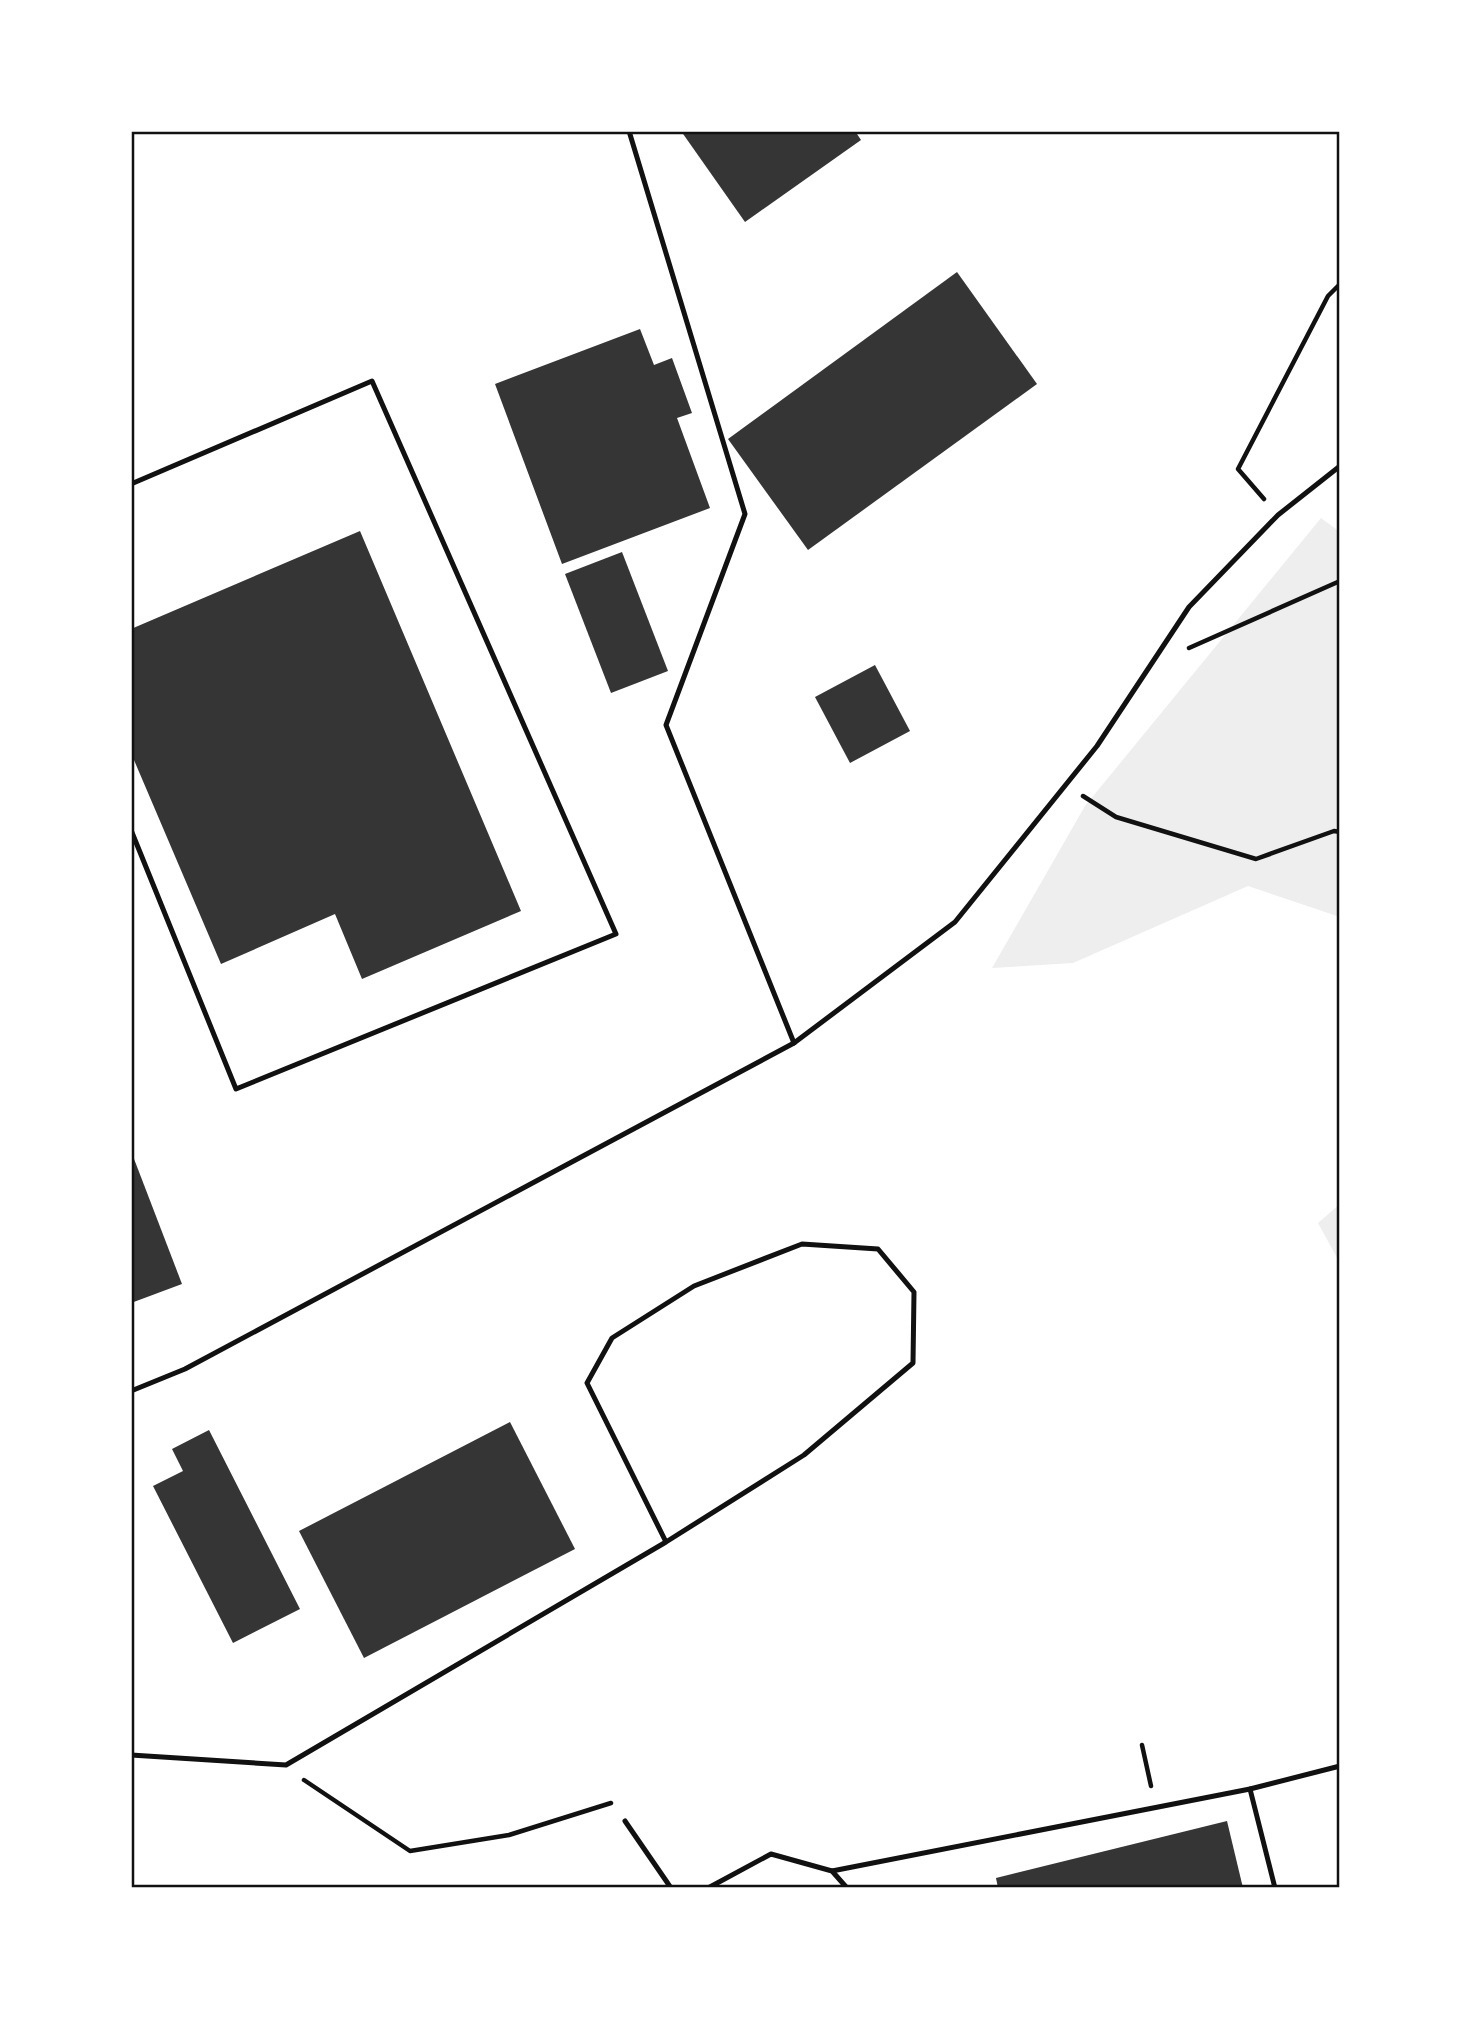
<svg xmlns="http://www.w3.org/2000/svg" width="1471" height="2019" font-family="Ubuntu,sans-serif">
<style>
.green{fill:#eee}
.building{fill:#353535}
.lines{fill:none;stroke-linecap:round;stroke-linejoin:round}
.path{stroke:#111;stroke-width:4.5}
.service{stroke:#111;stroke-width:5}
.neatline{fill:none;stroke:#111;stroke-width:2.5}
</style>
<rect width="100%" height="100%" fill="#fff"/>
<g class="green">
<polygon points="1321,518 1340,532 1340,917 1248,886 1073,963 992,968 1085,806"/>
<polygon points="1340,1204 1340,1263 1318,1223"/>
</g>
<g class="building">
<polygon points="681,131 855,131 861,140 745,222"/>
<polygon points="957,272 1037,384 808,550 728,439"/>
<polygon points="640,329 654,365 672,358 692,413 677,418 710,508 562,564 495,384"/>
<polygon points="360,531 521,911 362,979 335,914 221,964 131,753 131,629"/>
<polygon points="622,552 668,671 611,693 565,574"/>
<polygon points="875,665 910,731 850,763 815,697"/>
<polygon points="131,1151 182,1284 131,1303"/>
<polygon points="510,1422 575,1549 364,1658 299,1531"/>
<polygon points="209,1430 300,1609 233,1643 153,1486 183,1471 172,1449"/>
<polygon points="1227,1821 1243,1888 998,1888 996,1878"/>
</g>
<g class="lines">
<g class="path">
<polyline points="1264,499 1238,469 1328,296 1340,284"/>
<polyline points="1189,648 1340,581"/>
<polyline points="1083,796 1116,817 1256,859 1334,831 1340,832"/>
<polyline points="1142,1745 1151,1786"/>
<polyline points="304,1780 410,1851 509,1835 611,1803"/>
</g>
<g class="service">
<polyline points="629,131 745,514 666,725 794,1043"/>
<polyline points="131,484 372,381 616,934 236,1089 131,830"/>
<polyline points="131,1391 185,1369 794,1043 955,922 1097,746 1189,607 1278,515 1340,466"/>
<polyline points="131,1755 286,1765 666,1542 804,1455 913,1363 914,1292 878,1249 802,1244 694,1286 612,1338 587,1383 666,1542"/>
<polyline points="1250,1789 1275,1888"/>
<polyline points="625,1821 671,1888"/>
<polyline points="832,1871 1250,1789 1340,1766"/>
<polyline points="708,1888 771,1854 832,1871 847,1888"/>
</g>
</g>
<rect width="1471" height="2019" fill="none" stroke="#ffffff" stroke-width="266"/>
<rect x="133" y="133" width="1205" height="1753" class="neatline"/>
</svg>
